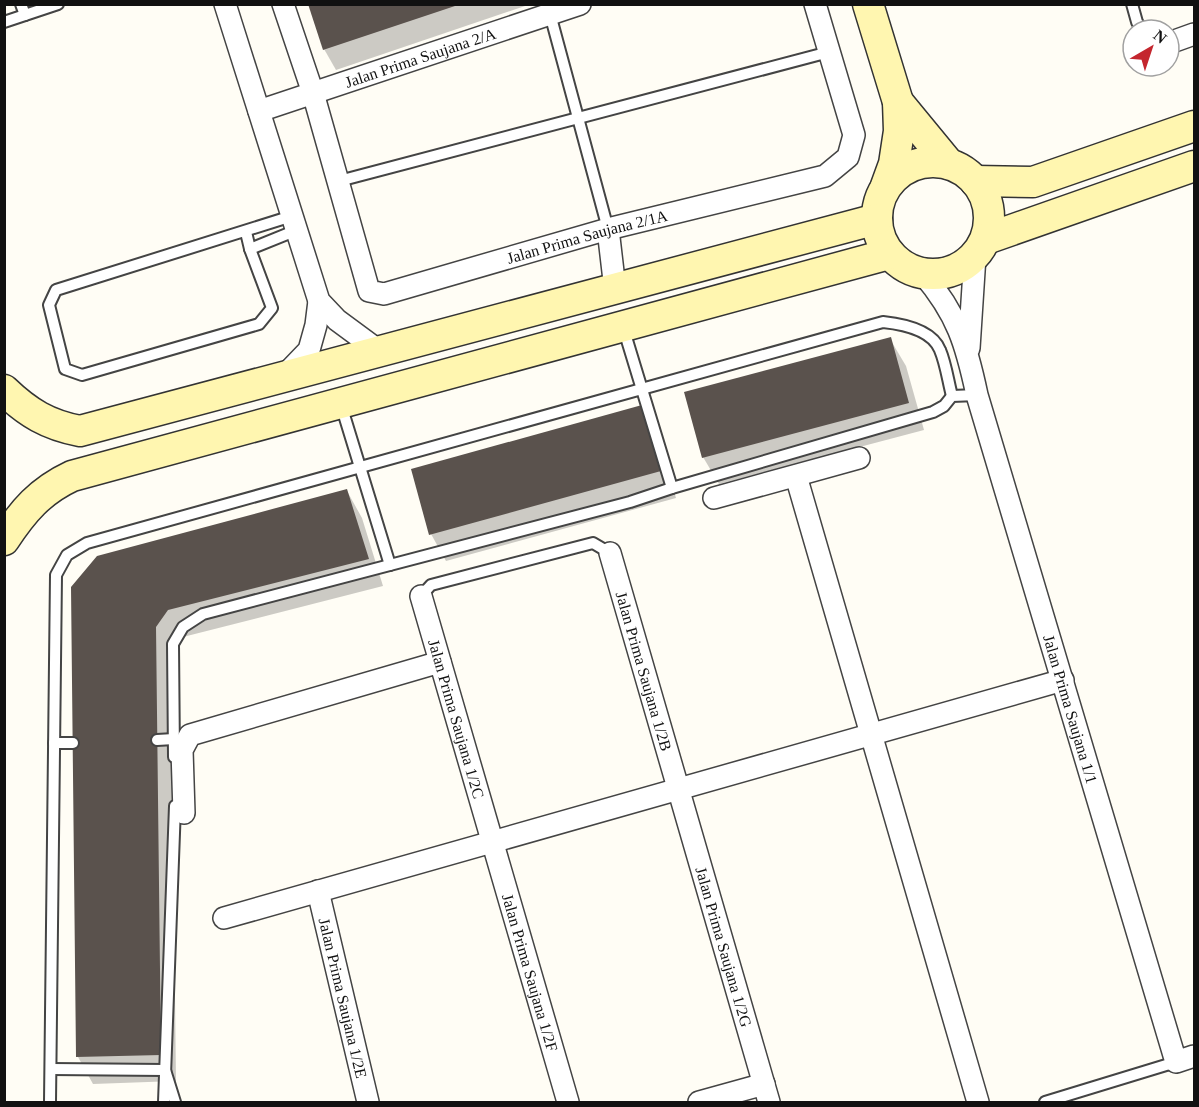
<svg xmlns="http://www.w3.org/2000/svg" width="1199" height="1107" font-family="'Times New Roman',serif">
<style>
.shadow{fill:#0003}
.building{fill:#5a524d}
.lines{fill:none;stroke-linecap:round;stroke-linejoin:round}
.lane-casing{stroke:#444;stroke-width:14}
.street-casing{stroke:#444;stroke-width:24}
.secondary-casing{stroke:#333;stroke-width:33}
.lane{stroke:#fff;stroke-width:10}
.street{stroke:#fff;stroke-width:21}
.secondary{stroke:#fff6b0;stroke-width:30}
.labels{text-anchor:middle;dominant-baseline:central;stroke-width:6;stroke-linejoin:round;paint-order:stroke}
.street-label{font-size:16px;fill:#111;stroke:#fff}
</style>
<rect width="100%" height="100%" fill="#fffdf5"/>
<g class="shadow">
<polygon points="309,4 531,4 336,70 324,49"/>
<polygon points="890,339 906,366 924,430 719,484 703,457"/>
<polygon points="657,434 676,498 446,561 431,534"/>
<polygon points="347,491 362,518 383,586 183,637 171,655 176,1081 93,1084 78,1057 73,588"/>
</g>
<g class="building">
<polygon points="308,4 458,4 458,5 323,50"/>
<polygon points="891,337 909,403 702,458 684,392"/>
<polygon points="642,405 661,471 429,535 411,469"/>
<polygon points="347,489 369,559 168,610 156,627 161,1055 76,1057 71,587 97,556"/>
</g>
<g class="lines">
<defs>
<g id="lane">
<polyline points="21,4 25,15 58,4"/>
<polyline points="1132,4 1137,22 1142,30"/>
<polyline points="550,14 608,229"/>
<polyline points="4,22 25,15"/>
<polyline points="339,181 829,52"/>
<polyline points="246,232 250,249 272,308 259,324 82,375 65,369 49,305 56,290 292,216"/>
<polyline points="250,249 297,230"/>
<polyline points="623,327 672,488"/>
<polyline points="341,405 390,565"/>
<polyline points="421,596 431,585 593,543 610,553"/>
<polyline points="157,740 174,739"/>
<polyline points="54,743 73,743"/>
<polyline points="174,757 173,644 183,627 203,614 630,502 672,488 933,412 944,406 952,396 977,395"/>
<polyline points="51,1069 165,1070 175,1102"/>
<path d="M50,1102L56,575L67,555L87,543L883,322C902,324 932,330 940,350C946,364 948,381 952,396"/>
<polyline points="164,1102 175,806"/>
<polyline points="1045,1102 1176,1062"/>
</g>
<g id="street">
<polyline points="225,4 319,301 337,320 379,351"/>
<path id="s1" d="M283,4L313,93L369,291L384,294L608,229L825,176L848,157L854,135L815,4"/>
<polyline points="1169,43 1194,34"/>
<path id="s2" d="M259,111L580,4"/>
<polyline points="608,229 615,289"/>
<path id="s3" d="M923,274C957,314 966,343 977,395L1176,1062L1194,1056"/>
<polyline points="969,348 975,256"/>
<polyline points="284,376 309,350 316,325 319,301"/>
<polyline points="796,476 978,1102"/>
<polyline points="714,498 859,458"/>
<path id="s4" d="M610,553L769,1102"/>
<path id="s5" d="M421,596L568,1102"/>
<polyline points="184,813 182,750 190,735 440,662"/>
<path id="s6" d="M318,891L368,1102"/>
<polyline points="224,918 1063,680"/>
<polyline points="699,1102 764,1084"/>
</g>
<g id="secondary">
<polyline points="868,4 898,102 899,131 894,164 886,186"/>
<polyline points="898,102 949,164"/>
<circle cx="933" cy="218" r="56"/>
<polyline points="975,181 1033,182 1194,126"/>
<polyline points="986,239 1194,166"/>
<path d="M4,390C28,413 48,425 80,431L877,219"/>
<path d="M4,540C23,511 40,491 72,476L889,254"/>
</g>
</defs>
<use href="#lane" class="lane-casing"/>
<use href="#street" class="street-casing"/>
<use href="#secondary" class="secondary-casing"/>
<use href="#lane" class="lane"/>
<use href="#street" class="street"/>
<use href="#secondary" class="secondary"/>
</g>
<g class="labels">
<g class="street-label">
<text stroke="none"><textPath href="#s2" startOffset="170">Jalan Prima Saujana 2/A</textPath></text>
<text stroke="none"><textPath href="#s1" startOffset="526">Jalan Prima Saujana 2/1A</textPath></text>
<text stroke="none"><textPath href="#s4" startOffset="123">Jalan Prima Saujana 1/2B</textPath></text>
<text stroke="none"><textPath href="#s3" startOffset="462">Jalan Prima Saujana 1/1</textPath></text>
<text stroke="none"><textPath href="#s5" startOffset="128">Jalan Prima Saujana 1/2C</textPath></text>
<text stroke="none"><textPath href="#s4" startOffset="410">Jalan Prima Saujana 1/2G</textPath></text>
<text stroke="none"><textPath href="#s5" startOffset="392">Jalan Prima Saujana 1/2F</textPath></text>
<text stroke="none"><textPath href="#s6" startOffset="110">Jalan Prima Saujana 1/2E</textPath></text>
</g>
</g>
<rect width="1199" height="1107" fill="none" stroke="#111111" stroke-width="12"/>
<g transform="translate(1151 48) rotate(39)"><circle r="28" fill="#ffffff" stroke="#a0a0a0" stroke-width="1.5"/>
<path d="M0-4.5L10 22L0 15L-10 22Z" fill="#c4262e"/>
<text y="-9" font-size="16" font-weight="bold" text-anchor="middle" fill="#111111">N</text>
</g>
</svg>
